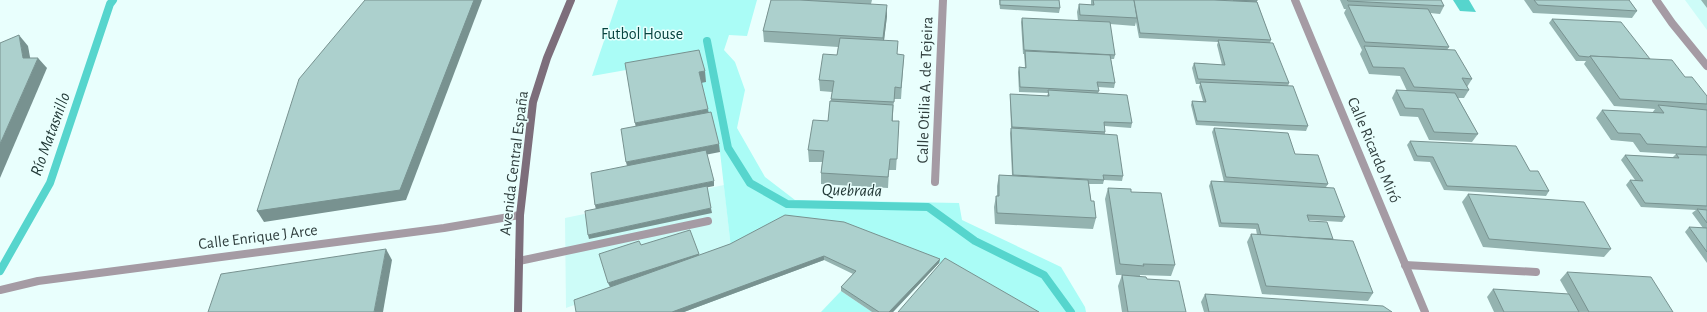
<svg xmlns="http://www.w3.org/2000/svg" width="1707" height="312" font-family="'Alegreya Sans',sans-serif">
<style>
.built{fill:#cdfcf8}
.green{fill:#aafcf6}
.water{fill:#56d5cd}
.lines{fill:none;stroke-linecap:round;stroke-linejoin:round}
.stream{stroke:#56d5cd;stroke-width:8}
.service{stroke:#a59ba4;stroke-width:8}
.minor{stroke:#a59ba4;stroke-width:8}
.secondary{stroke:#7d6e7b;stroke-width:8}
.wall{fill:#94b3b0}
.shaded-wall{fill:#789290}
.building{fill:#acd0cd;stroke:#789290}
.labels{text-anchor:middle;dominant-baseline:central;stroke-width:3;stroke-linejoin:round;paint-order:stroke}
.park-label{font-size:16px;fill:#074440;stroke:#e9fffd}
.street-label{font-size:16px;fill:#303f3e;stroke:#e9fffd}
.water-label{font-size:17px;font-style:italic;fill:#203735;stroke:#e9fffd}
</style>
<rect width="100%" height="100%" fill="#e9fffd"/>
<g class="built">
<polygon points="1685,0 1707,0 1707,30"/>
<polygon points="724,185 731,248 566,308 565,218"/>
</g>
<g class="green">
<polygon points="618,0 757,0 747,36 729,35 724,50 735,62 745,90 737,128 765,177 795,200 959,203 962,220 1061,267 1085,307 1086,312 1024,312 939,263 844,227 731,248 720,152 712,120 683,60 592,76"/>
<polygon points="841,291 872,312 821,312"/>
</g>
<polygon class="water" points="1453,0 1469,0 1476,12 1460,11"/>
<g class="lines">
<g class="stream">
<polyline points="707,41 728,148 750,183 787,204 928,207 975,241 1044,275 1071,312"/>
<polyline points="0,271 50,183 110,4 113,0"/>
</g>
<g class="service">
<polyline points="519,261 708,221"/>
<polyline points="1405,265 1536,272"/>
</g>
<g class="minor">
<polyline points="1295,0 1425,312"/>
<polyline points="1656,0 1672,23 1707,66"/>
<polyline points="935,182 943,0"/>
<polyline points="0,290 38,281 444,228 520,215"/>
</g>
<polyline class="secondary" points="518,312 520,215 533,102 547,58 571,0"/>
</g>
<g class="wall">
<polygon points="771,0 872,0 871,4 887,16 884,40 897,54 904,55 901,99 894,99 893,114 893,121 899,121 896,170 889,170 888,188 821,184 821,173 822,162 809,162 808,150 828,121 832,92 820,91 819,80 837,55 838,47 764,42 763,31"/>
<polygon points="999,0 1059,0 1060,8 1059,13 1000,9"/>
<polygon points="1091,0 1257,0 1257,2 1271,40 1270,43 1289,83 1288,86 1308,126 1306,131 1196,125 1191,105 1192,101 1203,101 1199,87 1200,84 1196,84 1192,68 1194,63 1222,65 1217,45 1218,42 1139,38 1136,22 1135,26 1110,24 1115,55 1114,59 1111,59 1115,83 1114,88 1098,87 1099,91 1098,93 1132,123 1131,128 1105,126 1105,134 1123,176 1122,181 1104,180 1103,184 1089,184 1091,201 1096,218 1093,229 995,224 994,207 996,196 997,196 997,186 999,175 1012,175 1010,133 1011,128 1010,98 1010,94 1047,96 1048,93 1019,92 1018,72 1019,67 1025,67 1024,54 1023,54 1021,22 1022,18 1078,21 1077,12 1079,4 1091,5"/>
<polygon points="1340,0 1441,0 1444,6 1440,14 1430,13 1449,47 1447,50 1472,79 1467,87 1469,90 1464,98 1458,98 1478,134 1472,142 1429,140 1418,117 1400,116 1392,98 1396,90 1407,91 1400,76 1369,74 1360,54 1362,50 1344,13 1346,9 1344,9"/>
<polygon points="1524,0 1629,0 1637,11 1632,18 1533,13"/>
<polygon points="1701,0 1707,0 1707,8"/>
<polygon points="1552,19 1650,59 1685,77 1707,96 1707,263 1685,232 1689,227 1703,228 1692,213 1696,210 1641,207 1626,185 1630,180 1635,180 1621,160 1625,155 1672,158 1676,154 1640,152 1633,142 1611,140 1596,118 1602,110 1652,113 1655,109 1614,106 1584,64 1586,61 1576,61 1549,23"/>
<polygon points="1214,128 1295,154 1328,184 1326,187 1345,217 1342,222 1309,220 1309,221 1333,239 1373,293 1368,301 1262,294 1247,242 1251,234 1257,235 1256,229 1219,227 1209,186 1211,181 1224,182 1212,132"/>
<polygon points="1410,141 1530,171 1549,191 1546,196 1444,190 1430,162 1414,161 1407,145"/>
<polygon points="1108,188 1131,192 1175,265 1171,276 1140,275 1140,276 1147,279 1186,312 1122,312 1118,286 1122,275 1116,275 1105,199"/>
<polygon points="1468,194 1611,249 1604,257 1483,247 1462,202"/>
<polygon points="730,244 940,259 939,263 893,312 872,312 841,291 841,287 853,274 824,260 684,312 576,312 610,287 641,245 700,255"/>
<polygon points="1567,272 1673,312 1494,312 1487,297 1493,289 1568,294 1560,280"/>
<polygon points="1205,294 1392,312 1204,312 1201,302"/>
</g>
<g class="shaded-wall">
<polygon points="474,0 482,0 406,200 264,222 257,211"/>
<polygon points="887,5 887,16 883,49 883,38"/>
<polygon points="19,35 28,46 32,68 23,58"/>
<polygon points="38,58 47,68 0,178 0,144"/>
<polygon points="705,71 706,82 701,83 699,72"/>
<polygon points="708,109 710,120 637,134 635,123"/>
<polygon points="719,144 720,152 628,170 626,162"/>
<polygon points="714,181 714,186 596,210 595,205"/>
<polygon points="711,208 712,213 589,239 588,235"/>
<polygon points="386,249 392,260 383,312 374,312"/>
<polygon points="699,254 700,258 610,287 608,283"/>
<polygon points="824,256 824,260 684,312 672,312"/>
<polygon points="940,259 939,263 893,312 889,312"/>
</g>
<g class="building">
<polygon points="365,0 474,0 400,190 257,211 299,79"/>
<polygon points="771,0 800,0 887,5 883,38 763,31"/>
<polygon points="1000,0 1059,0 1060,8 1000,5"/>
<polygon points="1093,0 1134,0 1137,18 1080,15 1079,4 1094,5"/>
<polygon points="1134,0 1214,0 1257,2 1271,40 1140,33"/>
<polygon points="1233,0 1257,0 1257,1"/>
<polygon points="1347,0 1441,0 1444,6 1348,1"/>
<polygon points="1534,0 1629,0 1637,11 1538,5"/>
<polygon points="1348,5 1428,9 1449,47 1365,42"/>
<polygon points="1022,18 1110,22 1115,55 1024,50"/>
<polygon points="1552,19 1621,22 1650,59 1590,56 1589,57 1579,56"/>
<polygon points="19,35 23,58 38,58 0,144 0,43"/>
<polygon points="840,38 898,41 897,54 904,55 901,88 895,87 894,102 831,99 834,81 819,80 823,54 837,55"/>
<polygon points="1218,40 1273,43 1289,83 1198,79 1194,63 1225,65"/>
<polygon points="1364,46 1455,50 1472,79 1462,78 1469,90 1414,87 1404,68 1373,67"/>
<polygon points="699,50 705,71 699,72 708,109 635,123 625,63"/>
<polygon points="1025,51 1110,55 1115,83 1097,82 1099,91 1020,87 1019,67 1026,68"/>
<polygon points="1590,56 1672,60 1685,77 1692,77 1707,96 1707,104 1620,99"/>
<polygon points="1200,82 1293,86 1308,126 1197,121 1192,101 1206,102"/>
<polygon points="1048,90 1127,95 1132,123 1104,122 1105,132 1012,127 1010,94 1049,96"/>
<polygon points="1396,90 1455,93 1478,134 1434,132 1423,109 1405,108"/>
<polygon points="830,101 893,105 892,121 899,121 897,159 890,159 888,177 821,173 824,151 808,150 813,120 828,121"/>
<polygon points="1658,105 1707,110 1707,147 1647,144 1640,134 1618,133 1602,110 1664,113"/>
<polygon points="711,112 719,144 626,162 621,129"/>
<polygon points="1011,128 1117,135 1123,176 1103,175 1104,180 1013,175"/>
<polygon points="1214,128 1288,133 1295,154 1318,155 1328,184 1226,177"/>
<polygon points="1410,141 1516,146 1530,171 1538,171 1549,191 1447,186 1433,157 1417,156"/>
<polygon points="706,150 714,181 595,205 591,173"/>
<polygon points="1676,154 1707,155 1707,206 1645,203 1630,180 1643,181 1625,155 1679,158"/>
<polygon points="999,175 1088,180 1091,201 1094,201 1096,218 997,213 996,196 999,196"/>
<polygon points="1211,181 1334,188 1345,217 1307,215 1309,221 1327,222 1333,239 1261,235 1258,224 1221,223"/>
<polygon points="707,186 711,208 588,235 585,211"/>
<polygon points="1108,188 1131,189 1131,192 1161,193 1175,265 1143,264 1144,266 1120,264"/>
<polygon points="1468,194 1584,202 1611,249 1489,239"/>
<polygon points="1697,209 1707,210 1707,223"/>
<polygon points="785,215 844,222 940,259 889,312 879,312 841,287 856,271 824,256 672,312 576,312 574,300 730,244"/>
<polygon points="1689,227 1707,228 1707,252"/>
<polygon points="690,230 699,254 608,283 599,254 639,241 641,245"/>
<polygon points="1251,234 1353,241 1373,293 1266,286"/>
<polygon points="386,249 374,312 208,312 221,274"/>
<polygon points="945,258 1039,312 898,312"/>
<polygon points="1567,272 1651,277 1673,312 1589,312"/>
<polygon points="1122,275 1146,277 1147,279 1179,281 1186,312 1128,312"/>
<polygon points="1493,289 1569,294 1579,312 1504,312"/>
<polygon points="1205,294 1383,306 1392,312 1209,312"/>
</g>
<g class="labels">
<g class="park-label">
<text x="642" y="34">Futbol House</text>
</g>
<g class="street-label">
<text transform="translate(925 90) rotate(-88)">Calle Otilia A. de Tejeira</text>
<text transform="translate(1374 150) rotate(67)">Calle Ricardo Miró</text>
<text transform="translate(514 163) rotate(-83)">Avenida Central España</text>
<text transform="translate(258 237) rotate(-7)">Calle Enrique J Arce</text>
</g>
<g class="water-label">
<text transform="translate(50 134) rotate(-70)">Río Matasnillo</text>
<text transform="translate(852 190) rotate(1)">Quebrada</text>
</g>
</g>
</svg>
